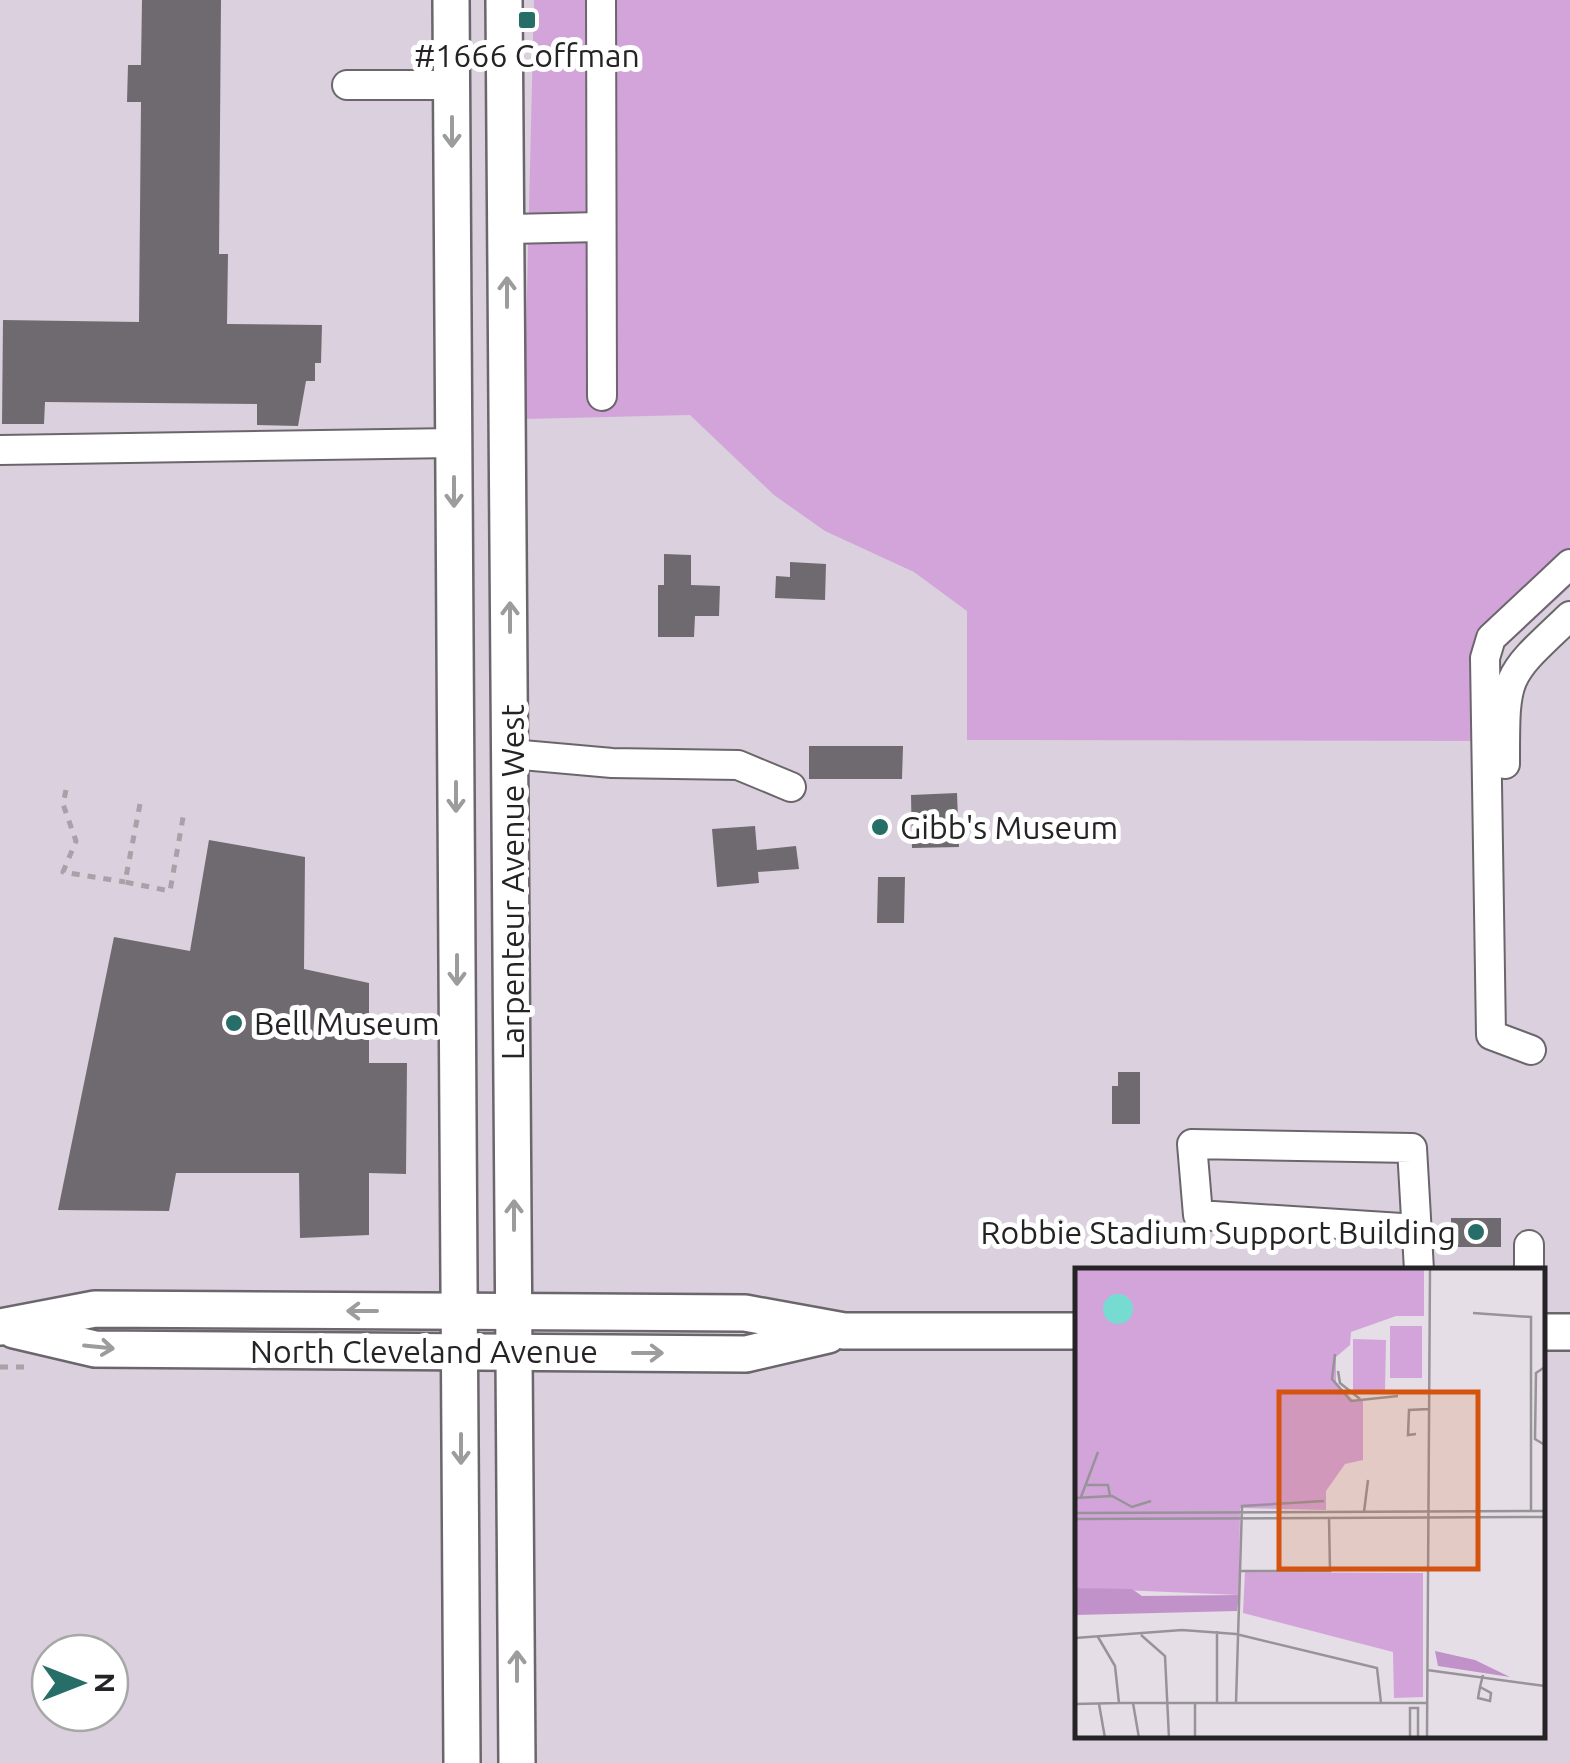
<svg xmlns="http://www.w3.org/2000/svg" width="1570" height="1763" font-family="Ubuntu,sans-serif">
<style>
.built{fill:#dbd0dd;fill-rule:evenodd}
.green{fill:#d2a4da}
.building{fill:#6f6a70}
.lines{fill:none;stroke-linecap:round;stroke-linejoin:round}
.minor-casing{stroke:#6b666c;stroke-width:32}
.major-casing{stroke:#6b666c;stroke-width:40}
.path{stroke:#a7a2a8;stroke-width:5;stroke-dasharray:8 8;stroke-linecap:butt}
.minor{stroke:#fff;stroke-width:28}
.major{stroke:#fff;stroke-width:35}
.oneway{stroke:#9d9c9d}
.poi-dot{fill:#266e67;stroke:#fff;stroke-width:4}
.labels{text-anchor:middle;dominant-baseline:central;stroke-width:10;stroke-linejoin:round;paint-order:stroke}
.poi-label{font-size:32px;fill:#252326;stroke:#fff;text-anchor:start}
.street-label{font-size:32px;fill:#252326;stroke:#fff}
.inset-road{fill:none;stroke:#989399;stroke-width:2.5}
.view{fill:#d4540f;fill-opacity:0.15;stroke:#d4540f;stroke-width:5}
.inset-edge{fill:none;stroke:#252326;stroke-width:5}
</style>
<rect width="100%" height="100%" fill="#e5dee6"/>
<path class="built" d="M0,0H1570V1763H0ZM1078,1270H1542V1736H1078ZM50,1653H110V1713H50Z"/>
<polygon class="green" points="534,0 1570,0 1570,587 1496,655 1497,741 967,740 967,611 914,572 825,531 774,495 690,415 524,419"/>
<g class="building">
<polygon points="142,0 221,0 219,254 228,254 227,324 322,325 321,363 315,363 315,381 306,381 298,426 257,425 257,404 45,402 44,424 2,424 3,320 139,322 141,102 127,102 128,65 141,65"/>
<polygon points="664,554 691,555 691,585 720,586 719,616 695,616 694,637 658,637 658,585 664,585"/>
<polygon points="790,562 826,564 825,600 775,598 776,576 790,577"/>
<polygon points="809,746 903,746 902,779 809,779"/>
<polygon points="957,793 959,847 912,848 911,795"/>
<polygon points="755,826 757,850 796,846 799,869 758,872 759,883 717,887 712,829"/>
<polygon points="209,840 305,857 304,969 369,983 369,1063 407,1063 406,1174 369,1173 369,1235 300,1238 299,1173 176,1173 169,1211 58,1210 114,937 190,951"/>
<polygon points="878,877 905,877 904,923 877,923"/>
<polygon points="1118,1072 1140,1072 1140,1124 1112,1124 1112,1086 1118,1086"/>
<rect x="1451" y="1218" width="50" height="29"/>
</g>
<g class="lines">
<defs>
<g id="minor">
<polyline points="601,0 602,396"/>
<polyline points="347,85 452,85"/>
<polyline points="506,229 601,227"/>
<polyline points="0,450 454,443"/>
<polyline points="511,754 612,763 738,765 791,787"/>
<path d="M1505,764C1505,673 1504,678 1570,616"/>
<polyline points="1531,1050 1491,1035 1485,658 1491,638 1570,564"/>
<polyline points="1417,1229 1198,1215 1192,1144 1412,1148 1419,1270"/>
<polyline points="1529,1270 1529,1245"/>
</g>
<g id="major">
<polyline points="451,0 462,1763"/>
<polyline points="504,0 517,1763"/>
<polyline points="0,1327 95,1309 745,1313 844,1331 1078,1331"/>
<polyline points="14,1330 95,1349 746,1354 828,1335"/>
<polyline points="1542,1332 1570,1332"/>
</g>
</defs>
<use href="#minor" class="minor-casing"/>
<use href="#major" class="major-casing"/>
<g class="path">
<polyline points="66,790 63,804 76,841 63,872 125,882"/>
<polyline points="140,804 125,882 170,891 184,812"/>
<polyline points="0,1367 27,1367"/>
</g>
<use href="#minor" class="minor"/>
<use href="#major" class="major"/>
</g>
<defs><path id="oneway-shaft" d="M-6 0H5M1.5-3L5.5 0L1.5 3" fill="none" stroke-width="1.6" stroke-linecap="round" stroke-linejoin="round" transform="scale(2.5)"/></defs>
<g class="oneway">
<use href="#oneway-shaft" transform="translate(452 132) rotate(90)"/>
<use href="#oneway-shaft" transform="translate(507 292) rotate(-90)"/>
<use href="#oneway-shaft" transform="translate(454 492) rotate(90)"/>
<use href="#oneway-shaft" transform="translate(510 617) rotate(-90)"/>
<use href="#oneway-shaft" transform="translate(456 797) rotate(90)"/>
<use href="#oneway-shaft" transform="translate(457 970) rotate(90)"/>
<use href="#oneway-shaft" transform="translate(514 1215) rotate(-90)"/>
<use href="#oneway-shaft" transform="translate(362 1311) rotate(-180)"/>
<use href="#oneway-shaft" transform="translate(99 1347) rotate(6)"/>
<use href="#oneway-shaft" transform="translate(648 1353)"/>
<use href="#oneway-shaft" transform="translate(461 1449) rotate(90)"/>
<use href="#oneway-shaft" transform="translate(517 1666) rotate(-90)"/>
</g>
<g class="poi-dot">
<rect x="517" y="10" width="20" height="20" rx="5"/>
<circle cx="880" cy="827" r="10"/>
<circle cx="234" cy="1023" r="10"/>
<circle cx="1476" cy="1232" r="10"/>
</g>
<g class="labels">
<g class="poi-label">
<text x="527" y="55" text-anchor="middle">#1666 Coffman</text>
<text x="900" y="827">Gibb's Museum</text>
<text x="254" y="1023">Bell Museum</text>
<text x="1456" y="1232" text-anchor="end">Robbie Stadium Support Building</text>
</g>
<g class="street-label">
<text transform="translate(512 882) rotate(-90)">Larpenteur Avenue West</text>
<text x="424" y="1351">North Cleveland Avenue</text>
</g>
</g>
<g transform="translate(1075 1268)">
<rect width="470" height="470" fill="#e5dee6"/>
<path d="M0,0H349V48H321L276,64L275,77L261,89V114L278,132H288V192L270,196L251,223V242L165,240L164,327L0,320ZM315,58H347V110H315ZM278,71L311,72L310,123H278ZM170,304L348,305V429L319,430L318,384L168,345Z" fill="#d2a4da"/>
<path d="M0,320L57,321L67,328L164,327L162,343L0,347ZM360,383L400,392L435,409L363,398Z" fill="#c191ca"/>
<path d="M28 41a15 15 0 1 1 30 0a15 15 0 1 1-30 0Z" fill="#76dbd0"/>
<path class="inset-road" d="M398,45L456,49V243M260,86L257,111L276,133L323,128M470,99L461,105L460,171L470,177M263,103L265,115L285,131M341,166L333,167L334,142L354,141M12,217H33L35,228M6,229L23,184M0,230L37,228L57,239L76,233M289,244L293,212M0,245L470,243M0,251L470,249M166,303H255L254,250M142,363V435M66,367L90,388L94,470M23,369L40,398L44,435M0,370L107,362L161,366L302,400L306,435M352,402L470,418M405,419L416,425L415,433L403,430L405,419L408,407M58,435L64,470M161,435L167,238L249,233M24,436L30,470M0,442V436L44,435H352M120,470V435M335,470V440H343V470M352,470L355,0"/>
<path class="view" d="M204,124H403V301H204Z"/>
<rect width="470" height="470" class="inset-edge"/>
</g>
<g transform="translate(80 1683) rotate(90)"><circle r="48" fill="#ffffff" stroke="#a8a7a8" stroke-width="2.5"/>
<path d="M0-8L18 38L0 25L-18 38Z" fill="#266e67"/>
<text y="-15" font-size="28" font-weight="bold" text-anchor="middle" fill="#252326">N</text>
</g>
</svg>
